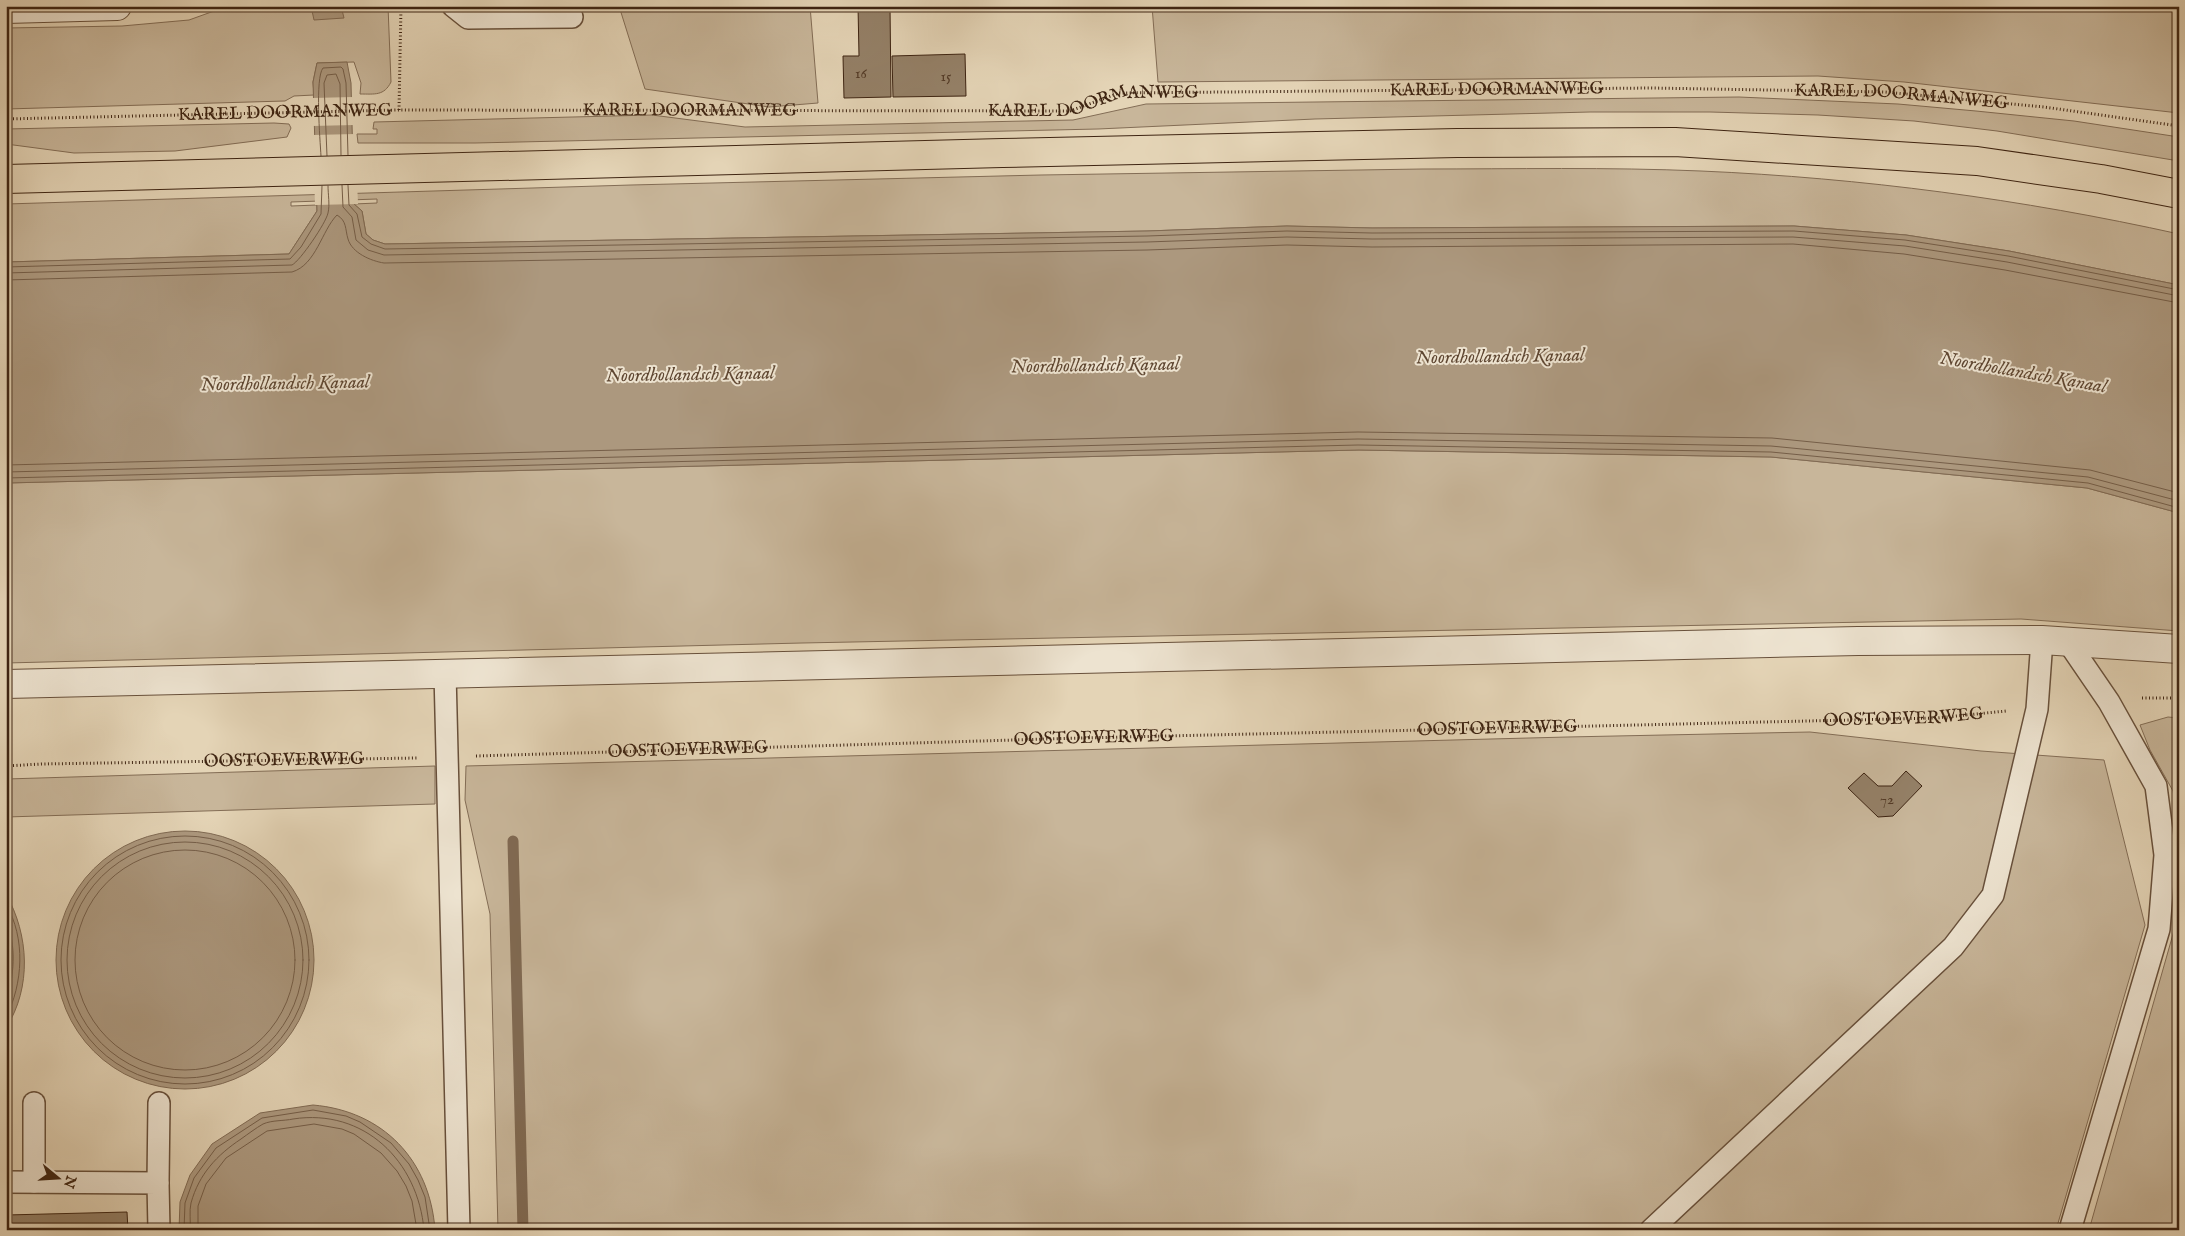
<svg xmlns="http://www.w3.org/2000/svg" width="2185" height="1236" font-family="'IM FELL English',serif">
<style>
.green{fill:#c8b69a;stroke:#836d56}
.water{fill:#ac987e;stroke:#806a53}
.pier{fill:#e4d4b6}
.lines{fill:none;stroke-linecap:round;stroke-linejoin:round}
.shore{stroke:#755e48;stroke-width:1}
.stream{stroke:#806a53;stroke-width:11}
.building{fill:#948067;stroke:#3e2412}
.service-casing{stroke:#68503b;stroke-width:24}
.minor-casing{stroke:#68503b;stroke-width:30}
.primary-casing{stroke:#3e2412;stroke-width:30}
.path{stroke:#3e2412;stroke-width:3;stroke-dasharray:1 2.5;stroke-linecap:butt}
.service{stroke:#ede3d0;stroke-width:21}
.minor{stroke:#ede3d0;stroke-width:28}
.primary{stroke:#e4d4b6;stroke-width:28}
.labels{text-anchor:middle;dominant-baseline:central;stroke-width:4;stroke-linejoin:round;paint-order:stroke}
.number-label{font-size:15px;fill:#543b27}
.street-label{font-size:18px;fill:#3e2412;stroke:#ede3d0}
.water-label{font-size:19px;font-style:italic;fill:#5f4732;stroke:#ede3d0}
</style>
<rect width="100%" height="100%" fill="#e4d4b6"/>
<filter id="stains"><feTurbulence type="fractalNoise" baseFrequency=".004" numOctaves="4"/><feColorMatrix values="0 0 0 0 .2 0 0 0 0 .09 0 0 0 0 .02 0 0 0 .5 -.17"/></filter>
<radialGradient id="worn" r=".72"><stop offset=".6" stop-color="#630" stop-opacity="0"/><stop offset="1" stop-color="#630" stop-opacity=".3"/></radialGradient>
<g class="green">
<path d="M228,6H388L391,82C384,96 375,94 360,94L361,83L354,62L317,63L313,82L314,95L294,96L285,101L6,109V28L122,26L189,20Z"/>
<polygon points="619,6 810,6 818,103 769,107 645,89"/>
<polygon points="1152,6 2179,6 2179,113 1904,82 1818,76 1158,82"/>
<polygon points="1739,97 1898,104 1976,111 2074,121 2179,137 2179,161 1997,131 1914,121 1818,115 1710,112 1590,112 1315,119 1098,129 475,143 358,143 357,134 377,134 377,129 373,129 374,122 652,115 745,127 1073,120 1146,104"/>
<polygon points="274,123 289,124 291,128 287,137 175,151 74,153 6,144 6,129"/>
<path d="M1422,169C1515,169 1608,167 1701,171C1862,178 2021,199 2179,234V285L2009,251L1906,235L1794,226L1372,228L1287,226L1147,231L385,244L373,240L366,234L362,211L354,204L377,203V199L291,202V206L317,205V211L289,254L6,262V204L631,185L1041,175Z"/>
<polygon points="1359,450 1771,457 2087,488 2179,513 2179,631 2021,619 802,643 6,663 6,483"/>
<polygon points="2168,717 2179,718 2179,820 2173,791 2150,750 2140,725"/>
<polygon points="1810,732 1981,751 2104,760 2145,925 2056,1230 498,1230 490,914 465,800 466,766 1567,737"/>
<polygon points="435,766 435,804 6,817 6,779"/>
<polygon points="2179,913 2179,1230 2089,1230"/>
</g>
<g class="water">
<polygon points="311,6 341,6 344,18 314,20"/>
<polygon points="347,62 351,83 354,204 362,211 366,234 373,240 385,244 1147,231 1287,226 1372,228 1794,226 1906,235 2009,251 2179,285 2179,513 2087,488 1771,457 1359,450 6,483 6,262 289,254 317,211 313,82 317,63"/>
<circle cx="185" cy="960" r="129"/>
<path d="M6,894C29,935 32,987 6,1028Z"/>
<path d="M313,1105C383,1111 430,1160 435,1230H179L180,1202L190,1175L212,1144L260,1113Z"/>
</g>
<g class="pier">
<polygon points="353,97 354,125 312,126 312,98"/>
<polygon points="355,134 358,204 315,205 313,135"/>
</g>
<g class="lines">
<g class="shore">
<path d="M321,156C320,139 315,78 323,68L341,67L343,69L346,83L348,155"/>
<polyline points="327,156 324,83 327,75 336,74 340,84 341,155"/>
<polyline points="342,185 343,207 352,217 356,240 368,250 384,255 1147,242 1287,237 1372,239 1793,237 1905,246 2007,262 2179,296"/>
<polyline points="348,185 349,205 357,214 362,237 371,244 385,249 1147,236 1287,231 1372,233 1794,231 1905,240 2008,256 2179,290"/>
<polyline points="6,267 290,259 301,247 321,214 322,186"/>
<path d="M6,273L292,265C300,261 326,223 328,213C330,205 328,194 328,186"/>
<path d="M6,280L292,272C316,265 322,230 337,215C347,221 345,229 348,239C352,253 371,261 384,263L1147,250L1287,245L1372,247L1793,244L1904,254L2005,270L2179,303"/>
<polyline points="6,465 1358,432 1772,438 2090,470 2179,493"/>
<polyline points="6,472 1358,439 1771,446 2088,477 2179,501"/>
<polyline points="6,478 1358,445 1771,452 2088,483 2179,508"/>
<circle cx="185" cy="960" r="124"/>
<circle cx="185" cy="960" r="118"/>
<circle cx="185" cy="960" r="110"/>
<path d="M6,904C26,939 23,983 6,1018"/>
<path d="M6,919C17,947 14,976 6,1003"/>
<polyline points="184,1230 185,1203 194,1178 216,1148 262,1118 313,1110 346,1116 360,1122 391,1143 409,1164 418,1180 425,1197 430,1230"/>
<path d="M190,1230C191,1221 189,1211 191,1203C199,1174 217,1155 241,1139C248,1134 256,1128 263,1124C272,1120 284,1121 293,1119C364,1108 418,1161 424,1230"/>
<polyline points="198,1230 198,1206 206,1184 226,1158 267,1131 314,1124 342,1129 354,1134 381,1153 397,1171 406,1186 412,1201 417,1230"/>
</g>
<polyline class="stream" points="513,841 523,1230"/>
</g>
<g class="building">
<polygon points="858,6 890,6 891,97 844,98 843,56 859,56"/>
<polygon points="965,54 966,96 893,97 892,56"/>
<polygon points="1906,771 1922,786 1893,816 1878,817 1848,788 1864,773 1878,786 1892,786"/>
<polygon points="127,1212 128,1230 6,1230 6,1215"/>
</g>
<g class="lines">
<defs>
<g id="service">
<polyline points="453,6 468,18 572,17"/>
<polyline points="2068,642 2109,702 2156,786 2165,855 2159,929 2070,1230"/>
<polyline points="445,673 459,1230"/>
<polyline points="6,1182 158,1183 159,1230"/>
<polyline points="34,1182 34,1103"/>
<polyline points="158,1183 159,1103"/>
<polyline points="1651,1230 1953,947 1993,895 2037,709 2042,640"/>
</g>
<g id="minor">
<polyline points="6,9 117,6"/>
<polyline points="6,684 1858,641 2042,640 2179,649"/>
</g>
<polyline id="primary" points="6,179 1002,153 1457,143 1675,142 1977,161 2101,179 2179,194"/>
</defs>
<use href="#service" class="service-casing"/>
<use href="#minor" class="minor-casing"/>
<use href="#primary" class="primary-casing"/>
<g class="path">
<polyline points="399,110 401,6"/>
<path id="s1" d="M6,119L399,110L1070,111L1119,93L1651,88L1885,92L2044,107L2179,126"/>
<polyline points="2142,698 2179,698"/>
<path id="s2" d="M476,756L1081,738L1936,718L2006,711"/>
<path id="s3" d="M6,766L41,764L417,758"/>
</g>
<use href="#service" class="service"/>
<use href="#minor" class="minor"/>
<use href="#primary" class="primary"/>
</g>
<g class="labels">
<g class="number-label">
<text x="861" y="73">16</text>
<text x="946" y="76">15</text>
<text x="1887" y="799">72</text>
</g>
<g class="street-label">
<text stroke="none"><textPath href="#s1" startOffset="1494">KAREL DOORMANWEG</textPath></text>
<text stroke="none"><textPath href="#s1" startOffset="1899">KAREL DOORMANWEG</textPath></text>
<text stroke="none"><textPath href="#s1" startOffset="1089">KAREL DOORMANWEG</textPath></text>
<text stroke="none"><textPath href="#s1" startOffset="684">KAREL DOORMANWEG</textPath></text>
<text stroke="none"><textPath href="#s1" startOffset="279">KAREL DOORMANWEG</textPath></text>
<text stroke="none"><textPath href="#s2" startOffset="1428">OOSTOEVERWEG</textPath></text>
<text stroke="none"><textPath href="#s2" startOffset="1022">OOSTOEVERWEG</textPath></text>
<text stroke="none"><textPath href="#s2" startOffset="618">OOSTOEVERWEG</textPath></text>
<text stroke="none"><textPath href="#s2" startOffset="212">OOSTOEVERWEG</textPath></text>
<text stroke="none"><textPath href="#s3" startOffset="278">OOSTOEVERWEG</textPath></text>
</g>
<g class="water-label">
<text transform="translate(1500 357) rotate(-1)">Noordhollandsch Kanaal</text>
<text transform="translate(1095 366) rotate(-1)">Noordhollandsch Kanaal</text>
<text transform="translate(2023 373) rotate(10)">Noordhollandsch Kanaal</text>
<text transform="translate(690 375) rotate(-1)">Noordhollandsch Kanaal</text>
<text transform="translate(285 384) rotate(-1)">Noordhollandsch Kanaal</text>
</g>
</g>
<rect width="2185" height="1236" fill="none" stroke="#e4d4b6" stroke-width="25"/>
<rect x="8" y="8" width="2170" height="1221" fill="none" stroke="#3e2412" stroke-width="2.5"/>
<rect x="12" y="12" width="2160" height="1211" fill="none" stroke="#3e2412"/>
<g transform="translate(58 1178) rotate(108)" stroke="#ede3d0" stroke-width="4" paint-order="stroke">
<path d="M0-4L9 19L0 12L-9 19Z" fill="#3e2412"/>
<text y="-8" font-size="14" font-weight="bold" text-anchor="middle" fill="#3e2412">N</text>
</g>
<rect width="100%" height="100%" filter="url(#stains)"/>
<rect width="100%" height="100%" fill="url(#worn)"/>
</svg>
